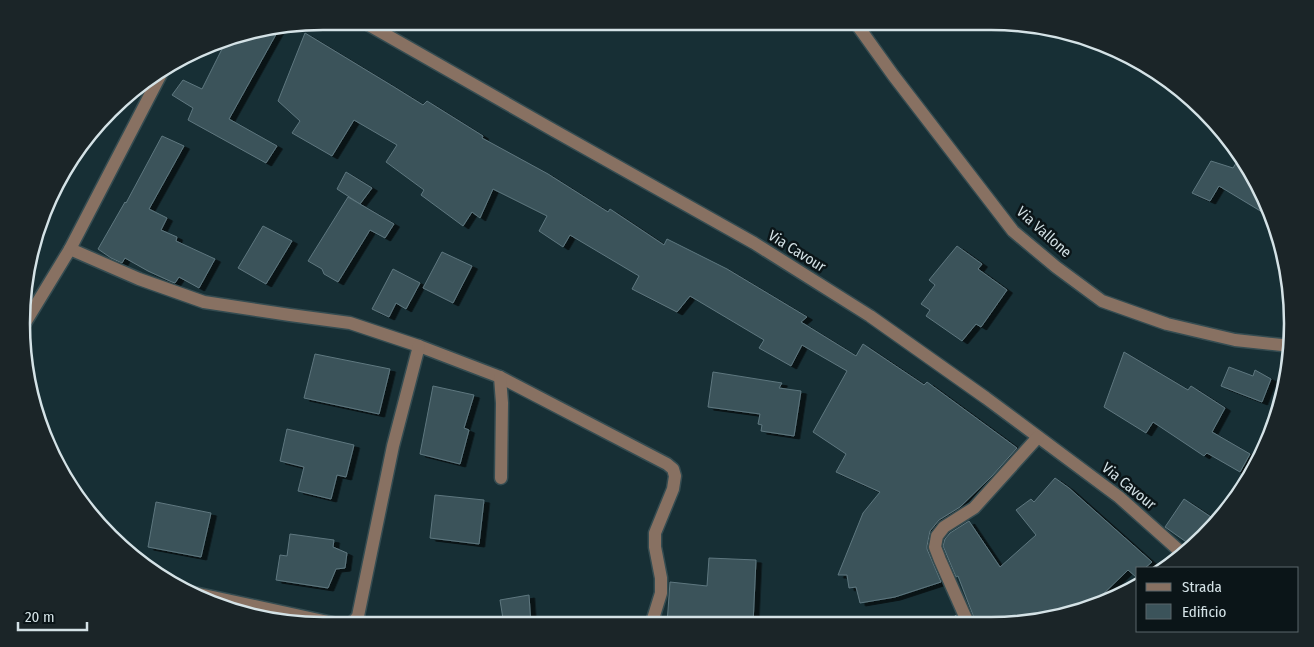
<svg xmlns="http://www.w3.org/2000/svg" width="1314" height="647" font-family="'Fira Sans Condensed',sans-serif">
<style>
.building{fill:#3b535a;stroke:#5e777f;filter:url(#shadow)}
.lines{fill:none;stroke-linecap:round;stroke-linejoin:round}
.minor-casing{stroke:#354c51;stroke-width:15}
.minor{stroke:#887162;stroke-width:12}
.labels{text-anchor:middle;dominant-baseline:central;stroke-width:5;stroke-linejoin:round;paint-order:stroke}
.street-label{font-size:15px;fill:#d4e2e6;stroke:#0b1518}
.rim{fill:none;stroke:#d4e2e6;stroke-width:2.5}
</style>
<defs>
<filter id="shadow"><feDropShadow dx="5.5" dy="3" stdDeviation="0" flood-color="#0009"/></filter>
</defs>
<rect width="100%" height="100%" fill="#172f35"/>
<g class="building">
<polygon points="279,29 229,119 277,146 266,163 188,120 193,108 172,95 183,80 202,89 228,37"/>
<polygon points="305,33 394,87 423,105 427,101 483,136 482,138 548,174 608,212 610,209 664,245 667,239 727,269 807,317 801,322 856,356 863,344 924,385 927,382 1017,448 992,476 960,507 939,520 930,531 927,546 927,549 941,582 895,597 860,603 856,587 849,588 847,575 838,575 863,513 880,492 836,472 846,454 813,432 847,371 802,345 791,366 759,348 764,340 690,296 677,312 632,289 639,276 570,235 563,247 539,231 547,216 493,189 480,218 472,212 463,226 421,195 424,190 386,162 397,145 354,120 332,156 292,133 300,121 278,101"/>
<polygon points="162,136 184,146 149,209 167,218 161,230 177,237 176,241 215,259 199,288 179,277 175,283 172,282 148,271 125,258 122,263 111,258 98,249 125,202 126,203"/>
<polygon points="1238,160 1241,165 1272,218 1219,186 1210,201 1192,193 1211,161 1233,168"/>
<polygon points="346,172 372,188 360,204 337,189"/>
<polygon points="348,197 394,224 385,238 370,230 338,282 324,274 322,269 308,261"/>
<polygon points="263,226 292,241 266,284 238,268"/>
<polygon points="957,246 982,264 978,269 1007,290 981,327 976,324 962,341 926,316 930,310 921,304 935,285 929,280"/>
<polygon points="442,252 472,266 453,303 423,288"/>
<polygon points="393,269 420,283 406,309 396,303 389,317 372,309"/>
<polygon points="1124,352 1188,390 1191,386 1225,408 1212,432 1250,454 1240,472 1207,453 1204,456 1153,422 1146,433 1104,407"/>
<polygon points="315,354 390,369 379,414 304,398"/>
<polygon points="1229,367 1253,376 1255,370 1271,379 1262,402 1221,386"/>
<polygon points="713,372 782,383 779,388 801,391 794,436 761,431 762,425 758,424 760,414 708,407"/>
<polygon points="433,386 474,395 464,428 469,430 460,464 420,454"/>
<polygon points="287,429 354,445 346,477 337,475 331,499 298,491 304,467 280,461"/>
<polygon points="1055,478 1069,488 1152,562 1145,568 1138,568 1138,575 1136,577 1128,570 1098,599 1102,604 1030,623 976,623 958,576 956,577 943,546 945,539 950,533 969,521 1000,567 1036,535 1016,510 1031,499 1034,502"/>
<polygon points="435,495 484,500 479,544 430,538"/>
<polygon points="1184,499 1211,517 1202,528 1207,531 1192,546 1165,527"/>
<polygon points="156,502 211,513 201,557 148,547"/>
<polygon points="290,534 334,540 333,547 347,553 345,568 336,569 328,588 276,580 280,555 287,556"/>
<polygon points="709,558 756,560 753,624 667,624 670,582 707,586"/>
<polygon points="529,595 531,625 504,625 500,600"/>
<polygon points="956,615 959,623 947,623"/>
</g>
<g class="lines">
<defs>
<g id="minor">
<polyline points="362,21 553,130 754,243 870,316 986,398 1119,497 1183,554"/>
<polyline points="855,22 893,75 1013,231 1056,267 1102,301 1167,324 1235,340 1291,346"/>
<polyline points="70,249 139,279 204,302 290,315 350,323 419,346 500,377 667,464 673,469 675,476 673,489 655,533 655,547 661,578 661,593 652,622"/>
<polyline points="25,323 70,249 162,72"/>
<polyline points="500,377 502,403 501,478"/>
<path d="M185,591L342,625C350,625 354,622 358,616L393,446L419,346"/>
<polyline points="968,623 940,560 935,547 937,536 944,527 974,508 1038,437"/>
</g>
</defs>
<use href="#minor" class="minor-casing"/>
<use href="#minor" class="minor"/>
</g>
<g class="labels">
<g class="street-label">
<text transform="translate(1044 232) rotate(42)">Via Vallone</text>
<text transform="translate(797 251) rotate(32)">Via Cavour</text>
<text transform="translate(1129 486) rotate(39)">Via Cavour</text>
</g>
</g>
<path d="M0 0H1314V647H0ZM323 30H991A293 293 0 0 1 1284 323V324A293 293 0 0 1 991 617H323A293 293 0 0 1 30 324V323A293 293 0 0 1 323 30Z" fill="#1b2528" fill-rule="evenodd"/>
<path class="rim" d="M323 30H991A293 293 0 0 1 1284 323V324A293 293 0 0 1 991 617H323A293 293 0 0 1 30 324V323A293 293 0 0 1 323 30Z"/>
<rect x="1136" y="567" width="162" height="65" fill="#0b1518" stroke="#5b676a"/>
<rect x="1146" y="583" width="25" height="8" fill="#887162" stroke="#5b676a"/>
<text x="1182" y="592" font-size="15" fill="#d4e2e6">Strada</text>
<rect x="1146" y="604" width="25" height="15" fill="#3b535a" stroke="#5b676a"/>
<text x="1182" y="617" font-size="15" fill="#d4e2e6">Edificio</text>
<path d="M18 622v8h69v-8" fill="none" stroke="#d4e2e6" stroke-width="2.5"/>
<text x="25" y="622" font-size="15" fill="#d4e2e6" stroke="#0b1518" stroke-width="4" paint-order="stroke">20 m</text>
</svg>
